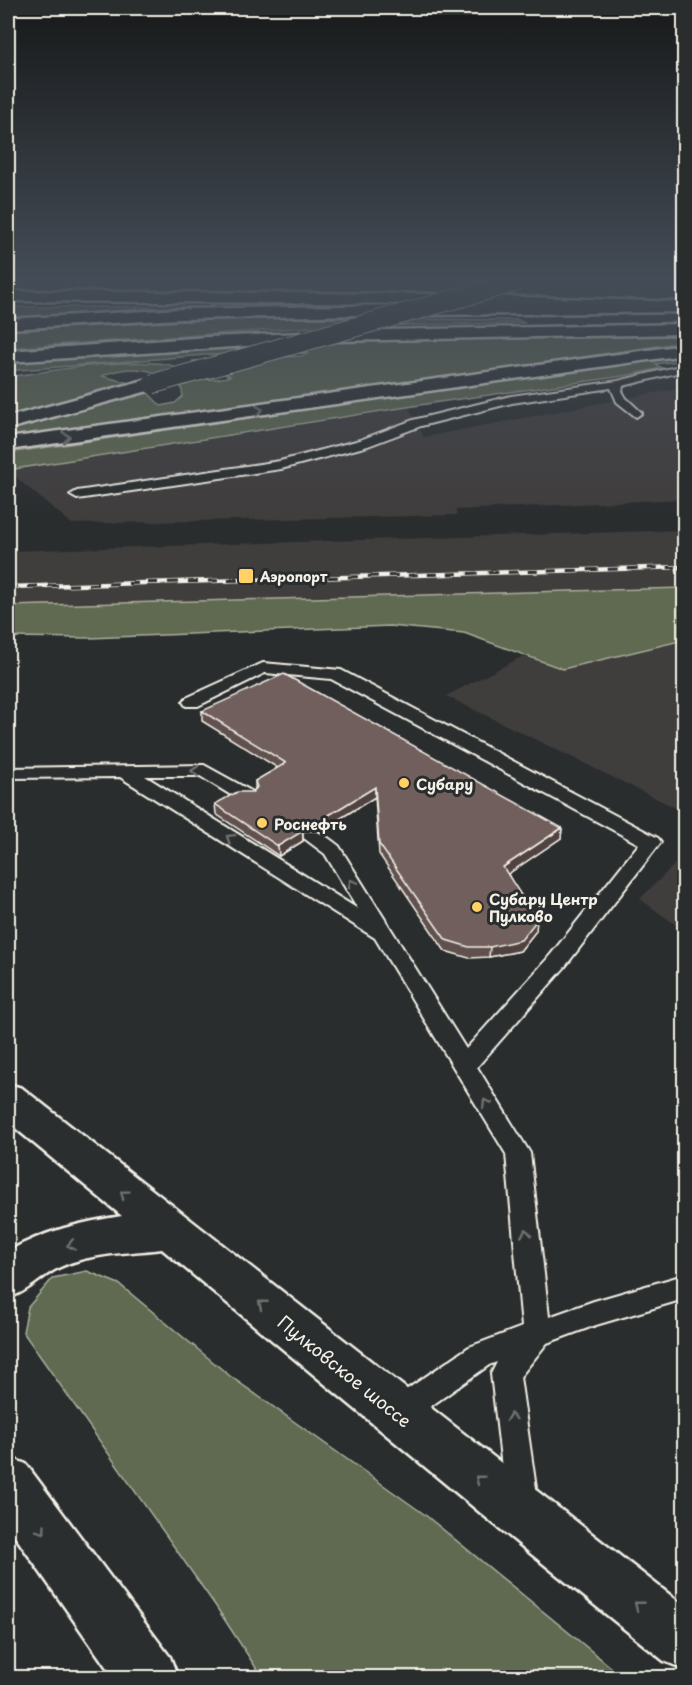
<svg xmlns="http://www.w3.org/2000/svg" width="692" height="1685" font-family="'Playpen Sans',sans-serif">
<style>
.built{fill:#3f3c3c}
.green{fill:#616a51;stroke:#aaae9c;stroke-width:1.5}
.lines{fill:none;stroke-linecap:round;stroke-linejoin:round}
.service-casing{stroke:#f4f1e8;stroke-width:4}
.primary-casing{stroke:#f4f1e8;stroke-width:5}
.trunk-casing{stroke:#f4f1e8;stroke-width:5}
.motorway-casing{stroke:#f4f1e8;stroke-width:5}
.service{fill:#2a2d2e;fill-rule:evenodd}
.primary{fill:#2a2d2e;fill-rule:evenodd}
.trunk{fill:#2a2d2e;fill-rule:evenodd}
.motorway{fill:#2a2d2e;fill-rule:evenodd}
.rail-casing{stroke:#f4f1e8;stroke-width:4.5}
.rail{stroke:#2a2d2e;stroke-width:3;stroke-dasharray:10;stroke-linecap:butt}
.motorway-bridge-casing{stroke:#f4f1e8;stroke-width:21;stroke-linecap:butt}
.motorway-bridge{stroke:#2a2d2e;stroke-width:19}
.wall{fill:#615150;stroke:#f4f1e8;stroke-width:1.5}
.shaded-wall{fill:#4f4241;stroke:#f4f1e8;stroke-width:1.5}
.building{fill:#715e5d;stroke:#f4f1e8;stroke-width:1.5}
.oneway{stroke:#71726f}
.poi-dot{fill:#ffd166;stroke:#2a2d2e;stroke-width:2}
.labels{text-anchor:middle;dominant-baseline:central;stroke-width:6;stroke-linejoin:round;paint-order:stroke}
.far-poi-label{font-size:14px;font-weight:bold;fill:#f4f1e8;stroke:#2a2d2e;text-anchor:start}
.poi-label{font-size:15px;font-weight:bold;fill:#f4f1e8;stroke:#2a2d2e;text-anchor:start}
.near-street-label{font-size:18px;fill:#f4f1e8;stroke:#2a2d2e}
</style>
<rect width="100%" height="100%" fill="#2a2d2e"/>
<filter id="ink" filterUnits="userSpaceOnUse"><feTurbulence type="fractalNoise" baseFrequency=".0167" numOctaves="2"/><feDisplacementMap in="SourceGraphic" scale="12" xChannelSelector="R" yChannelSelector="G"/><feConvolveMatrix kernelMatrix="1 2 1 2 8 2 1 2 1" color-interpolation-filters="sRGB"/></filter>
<g filter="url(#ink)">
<g class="built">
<polygon points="684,387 684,499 456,510 457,515 72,524 8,471 409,408 424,437"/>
<polygon points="684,530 684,601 8,628 8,551"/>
<polygon points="684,640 684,812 446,696 525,655 563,669"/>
<polygon points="684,855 684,931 640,899"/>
</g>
<g class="green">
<polygon points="8,307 200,307 8,318"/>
<polygon points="288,318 518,320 525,323 313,327 8,348 8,331 209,320"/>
<path d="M684,334V342L208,412L8,438V430L148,393L161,406L175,403L183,396L181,386C156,369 130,363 102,376L133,384L8,418V377C51,371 122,358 165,364C194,368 195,387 230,376L192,361L302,356L309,353L206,355L8,371V361L115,351L373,338Z"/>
<polygon points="684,355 684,360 655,364 662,368 624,376 439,402 8,470 8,453"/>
<polygon points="684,588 684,640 563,669 464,633 390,626 90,638 8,637 8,606"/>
<polygon points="87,1271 119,1284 230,1376 424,1514 623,1677 262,1677 215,1605 23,1332 28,1307 53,1278"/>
</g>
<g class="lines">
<defs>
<g id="service">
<polygon points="684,365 684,371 623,386 622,391 626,398 642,413 636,417 617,402 611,388 512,403 421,426 368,446 281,469 77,499 70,495 77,491 280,461 360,440 413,420 511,396 618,381"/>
<path d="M263,663L341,670L658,838L661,842L564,968L477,1067L530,1153L549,1317L594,1301L684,1275V1299L596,1325L547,1343L520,1377L538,1502L533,1513L522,1517L511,1513L506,1502L491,1374L497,1362L489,1365L407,1423L397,1427L387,1423L382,1413L387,1403L469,1347L522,1327L506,1154L375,938L120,777L8,778V768L204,765L253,792L255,796L253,800H239L200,776H145L358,909L325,854L301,836L304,832C318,828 328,838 339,846L466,1049L548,958L639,844L331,679L265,673L198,706H186L183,702L186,698Z"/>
</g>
<g id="primary">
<polygon points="684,324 684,334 334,341 328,340 325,336 328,332 334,331"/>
<polygon points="300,333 306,334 309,338 306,342 8,362 8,351 209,337"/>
<path d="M8,1084L22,1088L684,1606V1669L664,1661L488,1519L162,1249C129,1253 91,1253 60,1267C41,1276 28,1292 8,1298L9,1251C44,1231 82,1222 122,1216L8,1122Z"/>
<polygon points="8,1457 26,1464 170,1657 178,1678 114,1678 8,1526"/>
</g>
<g id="trunk">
<polygon points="684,302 684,312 427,315 421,314 418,310 421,306 427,305"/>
<polygon points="398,305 404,306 407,310 404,314 180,319 8,329 8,319 180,309"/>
</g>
<g id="motorway">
<polygon points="8,291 438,294 446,299 438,304 8,301"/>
<polygon points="464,295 684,302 684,312 458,304 456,300 458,296"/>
<polygon points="684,345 684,355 8,450 8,438"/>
<polygon points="152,378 159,380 162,384 159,388 8,429 8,417"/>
</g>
</defs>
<use href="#service" class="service-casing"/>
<use href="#primary" class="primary-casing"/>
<use href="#trunk" class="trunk-casing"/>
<use href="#motorway" class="motorway-casing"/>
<use href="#service" class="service"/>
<use href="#primary" class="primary"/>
<use href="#trunk" class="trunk"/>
<use href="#motorway" class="motorway"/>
<defs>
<polyline id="rail" points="8,587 684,567"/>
</defs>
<use href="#rail" class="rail-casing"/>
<use href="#rail" class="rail"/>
<defs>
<polyline id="motorway-bridge" points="152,384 519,281"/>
</defs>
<use href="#motorway-bridge" class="motorway-bridge-casing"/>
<use href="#motorway-bridge" class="motorway-bridge"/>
</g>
<polygon class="wall" points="202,711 562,828 561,838 508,874 536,931 520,951 489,957 469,958 445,951 379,854 375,797 320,831 303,831 303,841 279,856 216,814 215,804 253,792 255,789 255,781 278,768 202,721"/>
<g class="shaded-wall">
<polygon points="375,787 375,797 320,831 319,821"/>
<polygon points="302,821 303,841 279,856 278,846 299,826"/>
<polygon points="562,828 561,838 502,878 503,867"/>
<polygon points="537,920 536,931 520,951 489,957 490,947"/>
</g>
<polygon class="building" points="284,674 562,828 503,867 537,920 521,940 490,947 469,947 446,940 379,844 375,787 319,821 302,821 299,826 303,831 278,846 215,804 237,792 253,792 257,787 255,781 286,763 202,711"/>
<defs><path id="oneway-chevron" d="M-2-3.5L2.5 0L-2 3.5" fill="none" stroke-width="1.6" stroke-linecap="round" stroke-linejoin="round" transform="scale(1.5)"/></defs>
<g class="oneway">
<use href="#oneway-chevron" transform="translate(259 410) rotate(-8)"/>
<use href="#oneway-chevron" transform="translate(66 437) rotate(-7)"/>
<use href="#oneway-chevron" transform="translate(195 771) rotate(-177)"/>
<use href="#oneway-chevron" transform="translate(230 838) rotate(-148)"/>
<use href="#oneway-chevron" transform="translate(352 883) rotate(-121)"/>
<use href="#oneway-chevron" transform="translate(486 1103) rotate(-122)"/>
<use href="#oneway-chevron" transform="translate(124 1194) rotate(-143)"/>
<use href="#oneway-chevron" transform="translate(526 1233) rotate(-96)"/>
<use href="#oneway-chevron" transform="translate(71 1245) rotate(168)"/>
<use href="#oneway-chevron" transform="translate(262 1304) rotate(-141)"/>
<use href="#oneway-chevron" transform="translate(511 1417) rotate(-98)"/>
<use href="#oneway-chevron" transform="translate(479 1479) rotate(-141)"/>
<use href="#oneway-chevron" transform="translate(42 1530) rotate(54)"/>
<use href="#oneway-chevron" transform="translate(638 1605) rotate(-142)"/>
</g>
</g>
<linearGradient id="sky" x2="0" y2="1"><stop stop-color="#171919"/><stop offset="0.54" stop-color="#444c57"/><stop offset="1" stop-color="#444c57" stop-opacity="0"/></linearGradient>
<rect width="692" height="517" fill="url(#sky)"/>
<g class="poi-dot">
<rect x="238" y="568" width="16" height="16" rx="3"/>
<circle cx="404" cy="783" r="6"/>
<circle cx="262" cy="823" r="6"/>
<circle cx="477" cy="907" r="6"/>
</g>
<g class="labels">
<g class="far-poi-label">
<text x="260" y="576">Аэропорт</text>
</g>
<g class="poi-label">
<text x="416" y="783">Субару</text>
<text x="274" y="823">Роснефть</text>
<text x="489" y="898">Субару Центр<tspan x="489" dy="17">Пулково</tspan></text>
</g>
<g class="near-street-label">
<text transform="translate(345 1371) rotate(39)">Пулковское шоссе</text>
</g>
</g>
<rect width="692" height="1685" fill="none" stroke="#2a2d2e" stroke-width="30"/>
<rect x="15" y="15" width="662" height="1655" fill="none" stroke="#f4f1e8" stroke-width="2" filter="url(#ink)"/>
</svg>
